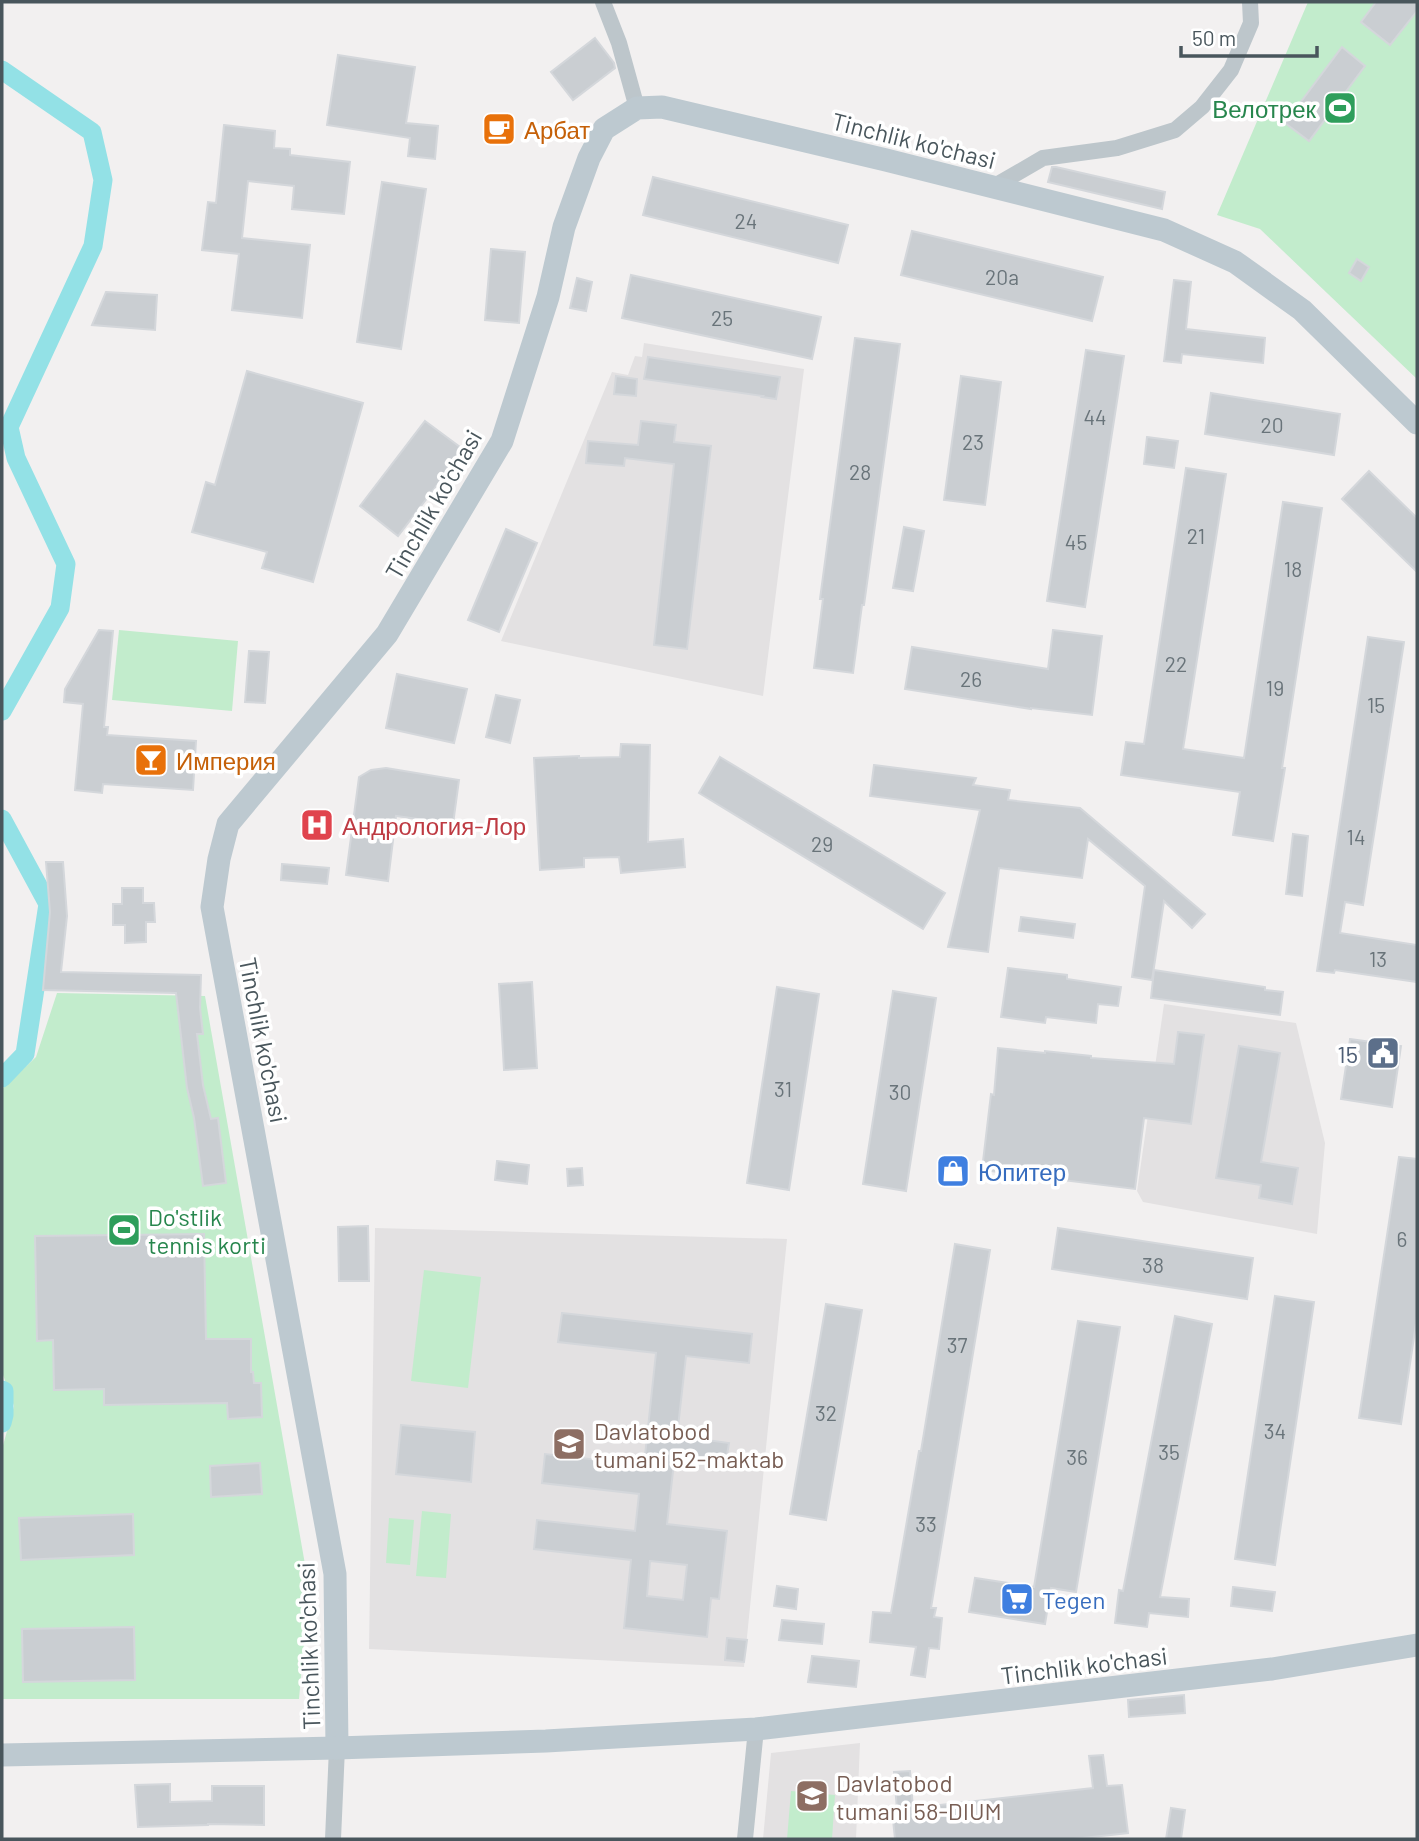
<svg xmlns="http://www.w3.org/2000/svg" width="1419" height="1841" font-family="Barlow,sans-serif">
<style>
.education{fill:#e3e1e2}
.green{fill:#c2eccc}
.lines{fill:none;stroke-linecap:round;stroke-linejoin:round}
.canal{stroke:#93e1e6;stroke-width:19}
.building{fill:#caced2;stroke:#d4d7db;stroke-width:2;fill-rule:evenodd}
.street{stroke:#bdc6cb;stroke-width:16}
.secondary{stroke:#bdc9d0;stroke-width:23}
.labels{text-anchor:middle;dominant-baseline:central;stroke-width:7;stroke-linejoin:round;paint-order:stroke}
.number-label{font-size:21px;fill:#69747a}
.leisure-label{font-size:24px;fill:#27864d;stroke:#fff;text-anchor:end}
.food-label{font-size:24px;fill:#c56008;stroke:#fff;text-anchor:start}
.street-label{font-size:24px;fill:#49565c;stroke:#fff}
.health-label{font-size:24px;fill:#be3a42;stroke:#fff;text-anchor:start}
.service-label{font-size:24px;fill:#4e5e75;stroke:#fff;text-anchor:end}
.shop-label{font-size:24px;fill:#366cbe;stroke:#fff;text-anchor:start}
.education-label{font-size:24px;fill:#785e54;stroke:#fff;text-anchor:start}
</style>
<rect width="100%" height="100%" fill="#f2f0f0"/>
<g class="education">
<polygon points="644,343 804,369 763,696 501,641 612,372 628,375 635,356 642,357"/>
<polygon points="1164,1004 1296,1023 1325,1143 1317,1234 1143,1202 1137,1191"/>
<polygon points="375,1228 787,1239 744,1667 369,1649"/>
<polygon points="860,1743 856,1839 763,1839 771,1753"/>
</g>
<g class="green">
<polygon points="1308,2 1417,2 1417,379 1260,229 1217,215"/>
<polygon points="119,630 238,641 232,711 112,700"/>
<polygon points="57,993 205,996 309,1587 299,1699 2,1699 2,1449 14,1406 2,1372 2,1089 36,1057"/>
<polygon points="424,1270 481,1277 468,1388 411,1381"/>
<polygon points="422,1511 451,1514 446,1578 416,1576"/>
<polygon points="389,1518 414,1520 410,1565 386,1563"/>
<polygon points="791,1791 835,1795 832,1839 787,1839"/>
</g>
<g class="lines">
<g class="canal">
<polyline points="2,70 92,132 103,180 93,246 9,427 16,458 66,564 60,608 2,711"/>
<polyline points="2,819 48,904 25,1054 2,1078"/>
<polyline points="2,1390 4,1391 4,1415 2,1423"/>
</g>
</g>
<g class="building">
<polygon points="1376,2 1417,2 1417,11 1390,45 1361,22"/>
<polygon points="595,38 614,63 615,68 573,100 551,72"/>
<polygon points="1342,47 1365,66 1309,141 1285,123"/>
<polygon points="338,55 415,67 406,123 438,126 435,159 408,156 410,138 327,125"/>
<polygon points="224,125 275,131 274,148 290,149 290,155 350,162 344,214 292,209 294,186 248,181 242,238 310,245 302,318 232,310 239,254 202,250 208,202 216,203"/>
<polygon points="1052,167 1056,167 1165,192 1162,209 1048,182"/>
<polygon points="653,177 848,225 838,263 643,215"/>
<polygon points="382,182 426,189 401,349 357,342"/>
<polygon points="912,231 1103,277 1092,321 901,275"/>
<polygon points="491,249 525,252 519,323 485,320"/>
<polygon points="1357,259 1369,267 1361,281 1349,273"/>
<polygon points="631,275 821,317 812,359 622,318"/>
<polygon points="577,278 592,282 586,311 570,308"/>
<polygon points="1174,280 1191,282 1186,329 1265,338 1263,363 1182,354 1181,363 1164,361"/>
<polygon points="106,292 157,295 155,330 92,325"/>
<polygon points="855,338 900,344 864,605 862,605 853,673 814,668 823,599 820,599"/>
<polygon points="1086,350 1124,356 1085,607 1047,601"/>
<polygon points="648,357 780,377 776,399 762,397 763,396 644,379"/>
<polygon points="247,371 363,403 313,582 262,568 267,552 192,532 206,482 215,485"/>
<polygon points="616,376 637,379 636,396 614,394"/>
<polygon points="961,376 1001,382 985,505 944,500"/>
<polygon points="1211,393 1340,414 1334,455 1205,434"/>
<polygon points="425,421 464,450 398,536 360,506"/>
<polygon points="641,421 676,425 674,442 711,446 687,649 654,645 674,464 625,458 624,466 586,463 588,441 638,445"/>
<polygon points="1147,437 1178,441 1174,468 1144,464"/>
<polygon points="1186,468 1226,474 1183,749 1244,758 1283,502 1322,508 1282,768 1285,768 1273,841 1233,835 1240,792 1121,775 1126,742 1144,744"/>
<polygon points="1369,471 1417,518 1417,572 1342,499"/>
<polygon points="904,527 924,531 913,591 893,588"/>
<polygon points="506,529 537,543 499,632 468,620"/>
<polygon points="99,630 113,631 104,727 108,727 107,735 196,741 193,790 103,784 102,793 75,790 83,704 64,702 65,689"/>
<polygon points="1053,630 1102,636 1092,715 1031,708 1031,709 905,689 912,647 1048,669"/>
<polygon points="1368,637 1404,642 1363,905 1345,902 1340,933 1417,945 1417,982 1335,970 1334,973 1317,971"/>
<polygon points="249,651 269,652 265,703 245,702"/>
<polygon points="397,674 467,689 454,743 386,728"/>
<polygon points="496,695 520,700 510,743 486,737"/>
<polygon points="621,744 650,745 648,842 683,839 685,867 621,873 619,857 584,858 584,867 540,870 534,758 579,756 579,758 620,757"/>
<polygon points="720,757 945,893 923,929 699,793"/>
<polygon points="874,765 976,778 973,785 1010,790 1008,800 1080,808 1205,914 1192,928 1164,901 1152,980 1132,977 1145,886 1088,839 1082,878 999,868 988,952 948,947 980,810 870,796"/>
<polygon points="386,768 459,780 453,824 396,816 388,881 346,875 359,777 371,770"/>
<polygon points="1293,834 1308,836 1302,896 1286,894"/>
<polygon points="46,862 63,862 67,916 61,972 201,975 200,1008 203,1034 197,1034 203,1085 211,1119 218,1118 226,1183 203,1186 194,1118 187,1088 176,993 43,990 50,912"/>
<polygon points="282,864 329,868 327,884 281,880"/>
<polygon points="122,888 143,888 143,903 154,903 155,922 146,922 146,942 125,943 125,925 113,925 113,904 122,904"/>
<polygon points="1021,917 1075,924 1073,938 1019,931"/>
<polygon points="1008,968 1067,975 1067,979 1121,987 1118,1006 1098,1004 1096,1023 1046,1017 1045,1023 1001,1017"/>
<polygon points="1154,970 1265,987 1265,990 1283,992 1280,1015 1151,998"/>
<polygon points="532,982 537,1068 504,1070 499,984"/>
<polygon points="777,987 819,994 789,1190 747,1183"/>
<polygon points="893,991 936,998 906,1191 863,1184"/>
<polygon points="1178,1032 1204,1035 1191,1124 1144,1118 1135,1189 982,1170 991,1094 994,1095 998,1048 1045,1053 1045,1051 1091,1056 1091,1058 1174,1064"/>
<polygon points="1350,1039 1401,1046 1392,1107 1341,1099"/>
<polygon points="1239,1046 1280,1053 1261,1162 1298,1168 1292,1204 1259,1198 1261,1185 1216,1178"/>
<polygon points="1399,1157 1417,1159 1417,1317 1401,1424 1359,1418"/>
<polygon points="497,1161 529,1165 527,1184 495,1180"/>
<polygon points="582,1168 583,1185 568,1186 567,1169"/>
<polygon points="368,1226 369,1281 339,1281 338,1227"/>
<polygon points="1058,1228 1253,1258 1247,1299 1052,1269"/>
<polygon points="204,1234 206,1339 251,1339 251,1372 253,1372 254,1383 261,1383 262,1417 228,1419 227,1403 104,1405 104,1389 54,1390 53,1340 37,1341 35,1236"/>
<polygon points="955,1244 990,1250 931,1608 936,1608 934,1617 942,1618 939,1649 929,1648 925,1677 911,1675 916,1647 870,1642 873,1612 891,1613 919,1451 921,1451"/>
<polygon points="1275,1296 1314,1302 1275,1565 1235,1559"/>
<polygon points="826,1304 862,1310 826,1520 790,1514"/>
<path d="M562,1313L752,1334L749,1363L686,1356L677,1436L729,1443L726,1461L675,1454L667,1524L727,1531L719,1599L711,1598L707,1637L624,1628L631,1560L534,1549L537,1520L635,1531L639,1494L542,1483L545,1454L644,1465L656,1353L558,1342ZM650,1561L687,1565L683,1600L647,1596Z"/>
<polygon points="1175,1316 1212,1324 1160,1597 1189,1599 1188,1617 1149,1613 1147,1627 1115,1623 1119,1590 1123,1591"/>
<polygon points="1078,1321 1120,1327 1076,1592 1051,1588 1045,1624 969,1612 975,1578 1034,1587"/>
<polygon points="401,1425 475,1432 471,1482 396,1474"/>
<polygon points="260,1463 262,1494 211,1497 210,1466"/>
<polygon points="133,1514 134,1555 21,1560 19,1518"/>
<polygon points="777,1586 798,1589 796,1609 774,1606"/>
<polygon points="1233,1587 1275,1592 1272,1611 1231,1606"/>
<polygon points="782,1620 824,1624 822,1644 779,1640"/>
<polygon points="134,1627 135,1680 23,1682 22,1629"/>
<polygon points="727,1638 747,1640 744,1662 725,1660"/>
<polygon points="812,1656 859,1661 856,1687 808,1682"/>
<polygon points="1184,1695 1185,1713 1129,1717 1128,1700"/>
<polygon points="1103,1755 1107,1786 1122,1785 1128,1833 1074,1839 895,1839 892,1810 897,1810 894,1772 910,1771 913,1808 1093,1788 1089,1756"/>
<polygon points="170,1784 170,1802 212,1801 212,1786 264,1786 264,1825 208,1824 208,1825 138,1827 135,1785"/>
<polygon points="1171,1808 1185,1810 1181,1839 1166,1839"/>
</g>
<g class="lines">
<g class="street">
<polyline points="603,2 619,43 637,108"/>
<polyline points="993,187 1043,158 1117,148 1175,130 1202,107 1231,70 1251,23 1250,2"/>
<polyline points="333,1839 337,1748"/>
<polyline points="745,1839 756,1729"/>
</g>
<g class="secondary">
<polyline points="337,1748 335,1574 212,907 219,859 228,824 387,634 502,441 548,297 564,227 589,158 604,129 637,108 662,107 886,160 1164,230 1235,262 1302,310 1417,423"/>
<polyline points="2,1755 337,1748 546,1741 756,1729 1272,1669 1417,1645"/>
</g>
</g>
<defs>
<symbol id="stadium-square" viewBox="-11 -11 22 22"><rect x="-9" y="-9" width="18" height="18" rx="4" fill="#2e9e5b" stroke="#fff"/><path d="M0-5a6.5 5 0 1 0 0 10a6.5 5 0 1 0 0-10ZM-3.5-1.8h7v3.6h-7Z" fill="#fff"/></symbol>
<symbol id="cafe-square" viewBox="-11 -11 22 22"><rect x="-9" y="-9" width="18" height="18" rx="4" fill="#e8710a" stroke="#fff"/><path d="M-5.5-4.5H6V0H3Q3 3.5 0 3.5H-2.5Q-5.5 3.5-5.5 0ZM3-3.2v2h1.7v-2ZM-6 4.5H4V6H-6Z" fill="#fff"/></symbol>
<symbol id="bar-square" viewBox="-11 -11 22 22"><rect x="-9" y="-9" width="18" height="18" rx="4" fill="#e8710a" stroke="#fff"/><path d="M-6-5H6L.8 .8V4.5H3.5V6h-7V4.5H-.8V.8Z" fill="#fff"/></symbol>
<symbol id="hospital-square" viewBox="-11 -11 22 22"><rect x="-9" y="-9" width="18" height="18" rx="4" fill="#e0444e" stroke="#fff"/><path d="M-5-5h3v3.5h4V-5h3V5h-3V1.5h-4V5h-3Z" fill="#fff"/></symbol>
<symbol id="civic-square" viewBox="-11 -11 22 22"><rect x="-9" y="-9" width="18" height="18" rx="4" fill="#5c6f8a" stroke="#fff"/><path d="M-.6-6.5H3V-4.5H.6V-3L4-1V1h2V6H-6V1h2V-1L-.6-3ZM-1.2 2.5V6h2.4V2.5Z" fill="#fff"/></symbol>
<symbol id="shop-square" viewBox="-11 -11 22 22"><rect x="-9" y="-9" width="18" height="18" rx="4" fill="#3f7fe0" stroke="#fff"/><path d="M-5-2.5h2.3a2.7 3.5 0 0 1 5.4 0H5L5.5 6h-11ZM-1.5-2.5h3a1.5 2.3 0 0 0-3 0Z" fill="#fff"/></symbol>
<symbol id="school-square" viewBox="-11 -11 22 22"><rect x="-9" y="-9" width="18" height="18" rx="4" fill="#8d6e63" stroke="#fff"/><path d="M0-5L7-2L0 1L-7-2ZM-4 1L0 2.5L4 1V4Q0 6-4 4Z" fill="#fff"/></symbol>
<symbol id="supermarket-square" viewBox="-11 -11 22 22"><rect x="-9" y="-9" width="18" height="18" rx="4" fill="#3f7fe0" stroke="#fff"/><path d="M-6-5.5h2.5l.6 2H6L4.5 2H-2.5L-4.4-4H-6ZM-1.5 3.2a1.3 1.3 0 1 0 .1 0ZM3 3.2a1.3 1.3 0 1 0 .1 0Z" fill="#fff"/></symbol>
</defs>
<g fill-rule="evenodd">
<use href="#stadium-square" x="1321" y="89" width="38" height="38"/>
<use href="#cafe-square" x="480" y="110" width="38" height="38"/>
<use href="#bar-square" x="132" y="741" width="38" height="38"/>
<use href="#hospital-square" x="298" y="806" width="38" height="38"/>
<use href="#civic-square" x="1364" y="1034" width="38" height="38"/>
<use href="#shop-square" x="934" y="1152" width="38" height="38"/>
<use href="#stadium-square" x="105" y="1211" width="38" height="38"/>
<use href="#school-square" x="550" y="1425" width="38" height="38"/>
<use href="#supermarket-square" x="998" y="1580" width="38" height="38"/>
<use href="#school-square" x="793" y="1777" width="38" height="38"/>
</g>
<g class="labels">
<g class="number-label">
<text x="746" y="220">24</text>
<text x="1002" y="276">20a</text>
<text x="722" y="317">25</text>
<text x="1095" y="416">44</text>
<text x="1272" y="424">20</text>
<text x="973" y="441">23</text>
<text x="860" y="471">28</text>
<text x="1196" y="535">21</text>
<text x="1076" y="541">45</text>
<text x="1293" y="568">18</text>
<text x="1176" y="663">22</text>
<text x="971" y="678">26</text>
<text x="1275" y="687">19</text>
<text x="1376" y="704">15</text>
<text x="1356" y="836">14</text>
<text x="822" y="843">29</text>
<text x="1378" y="958">13</text>
<text x="783" y="1088">31</text>
<text x="900" y="1091">30</text>
<text x="1402" y="1238">6</text>
<text x="1153" y="1264">38</text>
<text x="957" y="1344">37</text>
<text x="826" y="1412">32</text>
<text x="1275" y="1430">34</text>
<text x="1169" y="1451">35</text>
<text x="1077" y="1456">36</text>
<text x="926" y="1523">33</text>
</g>
<g class="leisure-label">
<text x="1316" y="108">Велотрек</text>
<text x="148" y="1216" text-anchor="start">Do'stlik<tspan x="148" dy="28">tennis korti</tspan></text>
</g>
<g class="food-label">
<text x="524" y="129">Арбат</text>
<text x="176" y="760">Империя</text>
</g>
<g class="street-label">
<text transform="translate(914 140) rotate(14)">Tinchlik ko'chasi</text>
<text transform="translate(433 504) rotate(-60)">Tinchlik ko'chasi</text>
<text transform="translate(264 1040) rotate(79)">Tinchlik ko'chasi</text>
<text transform="translate(308 1646) rotate(-92)">Tinchlik ko'chasi</text>
<text transform="translate(1084 1665) rotate(-7)">Tinchlik ko'chasi</text>
</g>
<g class="health-label">
<text x="342" y="825">Андрология-Лор</text>
</g>
<g class="service-label">
<text x="1358" y="1053">15</text>
</g>
<g class="shop-label">
<text x="978" y="1171">Юпитер</text>
<text x="1042" y="1599">Tegen</text>
</g>
<g class="education-label">
<text x="594" y="1430">Davlatobod<tspan x="594" dy="28">tumani 52-maktab</tspan></text>
<text x="836" y="1782">Davlatobod<tspan x="836" dy="28">tumani 58-DIUM</tspan></text>
</g>
</g>
<rect width="1419" height="1841" fill="none" stroke="#49565c" stroke-width="7"/>
<path d="M1181 46v10h136v-10" fill="none" stroke="#49565c" stroke-width="3.5"/>
<text x="1192" y="46" font-size="21" fill="#49565c" stroke="#ffffff" stroke-width="5" paint-order="stroke">50 m</text>
</svg>
